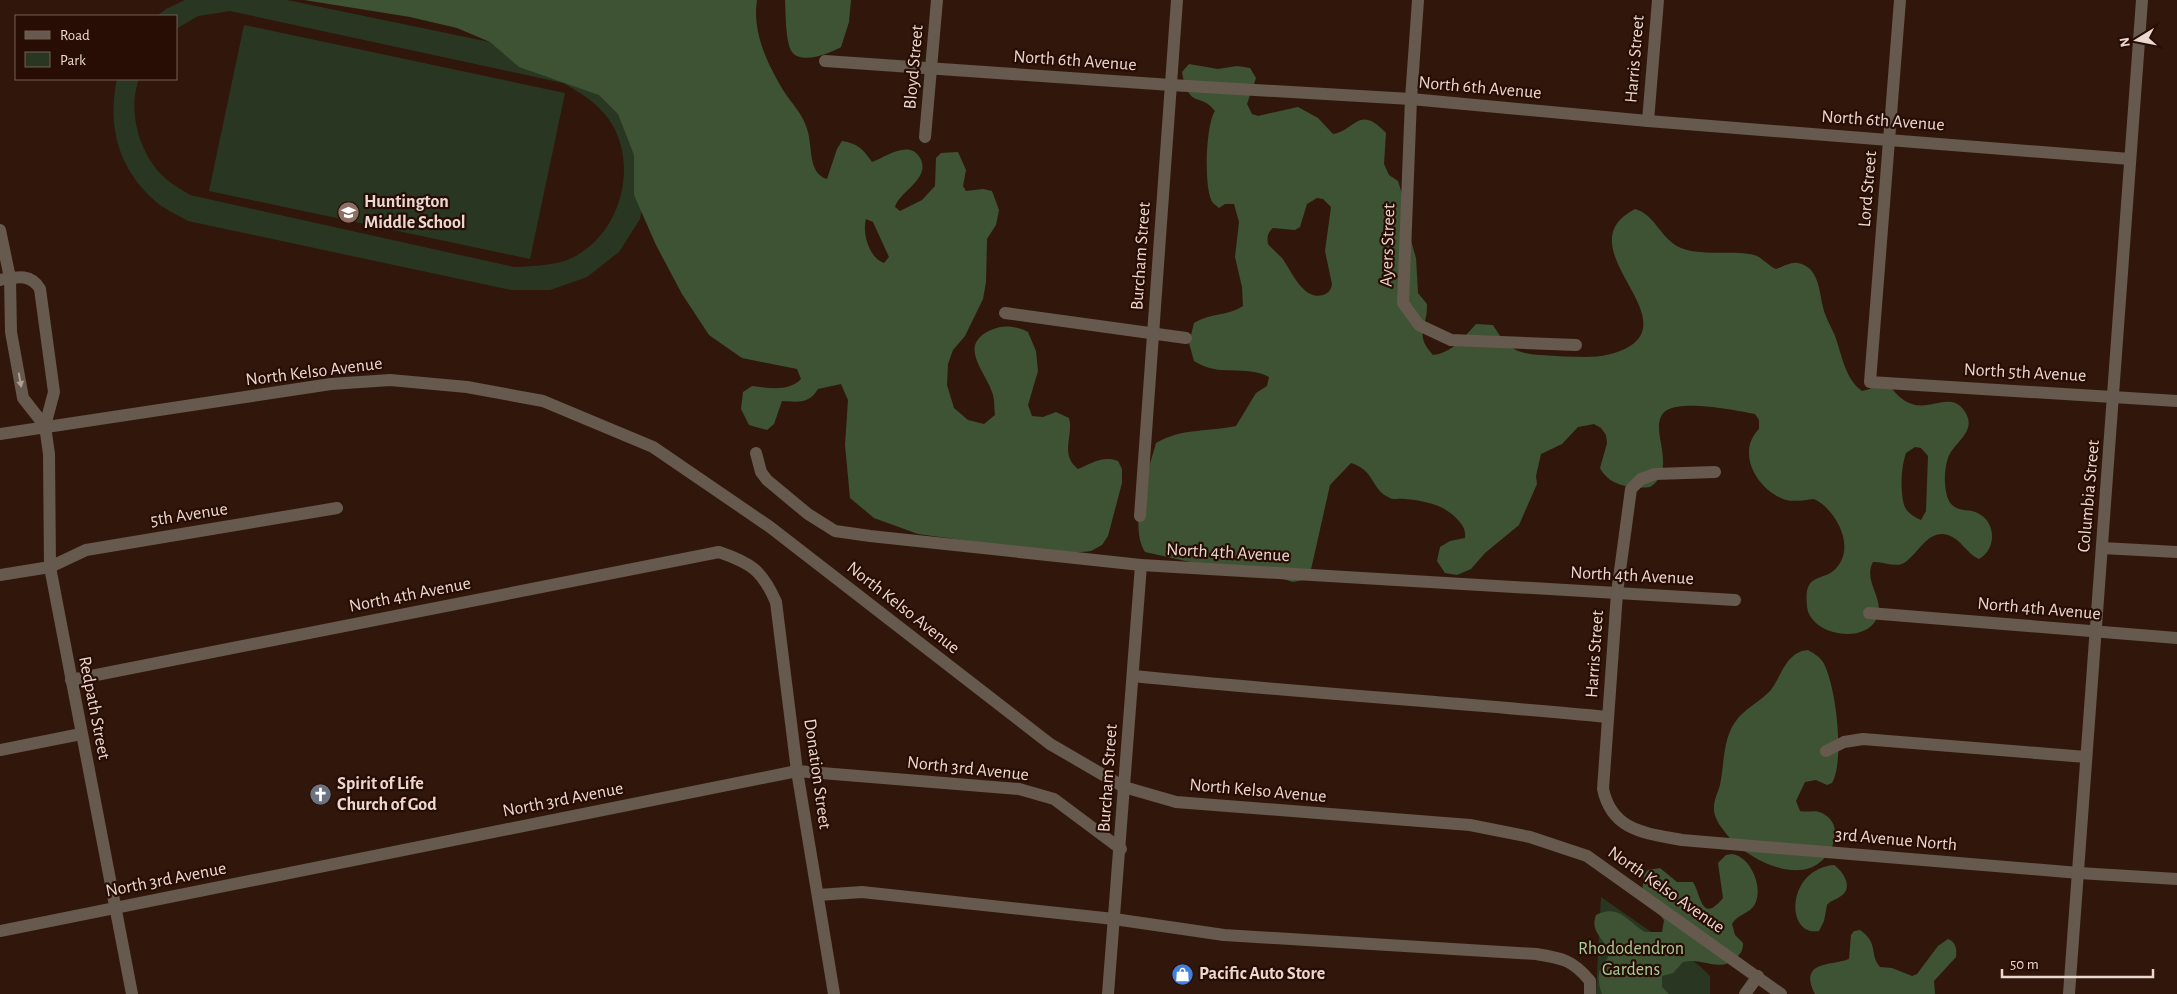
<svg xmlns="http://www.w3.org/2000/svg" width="2177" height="994" font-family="'Alegreya Sans',sans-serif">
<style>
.green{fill:#293722}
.forest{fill:#3e5334;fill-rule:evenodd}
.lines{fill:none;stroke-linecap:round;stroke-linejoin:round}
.minor{stroke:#66594d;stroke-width:12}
.oneway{fill:#af9f95}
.labels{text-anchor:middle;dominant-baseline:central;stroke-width:4.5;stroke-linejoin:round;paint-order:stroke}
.street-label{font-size:18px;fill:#ebd8d0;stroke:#270d04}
.poi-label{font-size:18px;font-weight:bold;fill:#ebd8d0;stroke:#270d04;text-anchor:start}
.park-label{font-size:18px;fill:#a9cf98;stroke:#270d04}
</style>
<rect width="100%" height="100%" fill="#31170b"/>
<g class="green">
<path d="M185,0H287L566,58L602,76L649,180L640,219L619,252L587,277L550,290H511L188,221C178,215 164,209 155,201C118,168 107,126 117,79H139C127,110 139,154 164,177C171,184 181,189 190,195L514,267C535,266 555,266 574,257C621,233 639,165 610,121C598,103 581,93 563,83L230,11L198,16L176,29V16H157L166,9Z"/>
<polygon points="244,25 565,93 530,259 209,191"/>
<polygon points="1601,897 1700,966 1710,976 1710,994 1596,994"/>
</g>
<g class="forest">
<path d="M304,0H757C752,32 767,63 783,90C791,103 803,114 807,129C813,145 807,173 827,179L837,149L842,141C857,143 864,150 872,162C885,157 907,141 918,155C935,177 899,191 895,207L900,211L922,200L935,186L936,158L941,153L958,152L966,170L963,186L966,191L983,189L992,191L999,210L996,225L987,239L986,282L983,299L965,336L953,350L948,364L947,385L954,408L968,420L984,424L995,415C994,408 995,399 992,392C985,371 957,345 991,330C1004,324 1016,326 1028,332L1036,351L1038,371L1028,405L1032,416L1043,417L1056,412L1069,418C1074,435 1059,454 1078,469C1091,463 1104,455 1118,461L1122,469V483L1108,536L1102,545L1091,551L1064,554L918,534L874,518L850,498L845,445L848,400L841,384L818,389C809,404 798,402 782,401L774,424L767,430L749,425L741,409L743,392L752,386C768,388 789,392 801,379L797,369L742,358L709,335L682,294L656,245L634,195V155L618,114L599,95L519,67L490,42L457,28L410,17ZM866,219L873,222L889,257L884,263C869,258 862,233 866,219Z"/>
<path d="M785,0H851L849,22L841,47C830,53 802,65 792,52C785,41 786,13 785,0Z"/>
<path d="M1189,64L1218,69L1237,66L1250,68L1256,78L1247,104L1252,114L1258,116L1298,107L1318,118L1333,134C1356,130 1359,104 1386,133L1384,164L1389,175L1398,181L1402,194L1404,216L1416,258L1418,293L1427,304C1428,328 1413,333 1433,355C1452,353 1463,338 1476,324L1493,325C1507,348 1514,353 1541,355C1556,356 1571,357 1586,357C1600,357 1618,354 1630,346C1681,313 1565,245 1635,209C1656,215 1660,239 1681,248C1703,257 1740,249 1757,256C1763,259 1769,266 1776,269C1783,267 1790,262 1798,263C1819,267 1819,291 1823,307C1825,317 1831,326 1835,336C1842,355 1845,379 1862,391L1870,389L1873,381L1888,383C1918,429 1944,386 1963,409C1980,431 1954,441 1948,458C1944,470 1944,485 1947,496C1953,516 1970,506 1981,515C1997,526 1995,550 1979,559C1967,554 1961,539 1948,535C1927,529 1918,555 1904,563C1895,568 1883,561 1873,562C1862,582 1887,600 1876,620C1862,645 1809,634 1807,606C1803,569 1825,584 1838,566C1855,544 1835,509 1814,499C1805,500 1795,502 1786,500C1758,491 1735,453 1759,429V420L1755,414C1735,410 1685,400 1667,410C1644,425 1681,467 1650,487C1632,489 1609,486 1600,468L1607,443L1606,435L1601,428L1594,424L1578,427L1562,444L1541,454L1536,476L1537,484L1519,525L1485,553L1471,569L1457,575L1445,573L1437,561L1440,547L1450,541L1465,538C1466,531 1463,525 1458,520C1445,505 1426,501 1405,499C1400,498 1394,500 1390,498C1371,490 1375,470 1351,463L1330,485L1310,574L1303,580L1293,582L1269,575L1208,566L1145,552C1128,524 1148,473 1156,443C1181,428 1209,432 1236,426L1256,393L1267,386L1269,377C1245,364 1220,378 1194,361L1189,343L1194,323C1210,313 1228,316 1243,306L1242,287L1235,257L1239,222L1234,204H1225L1219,208C1217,206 1215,205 1213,203C1203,190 1206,123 1215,111C1200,91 1189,111 1182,72ZM1317,198L1323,199L1331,207L1325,251L1332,284C1331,290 1329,293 1323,295C1303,301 1291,270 1282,258C1277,253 1272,249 1268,244C1267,237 1267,233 1273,228L1295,230L1300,227L1307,204ZM1915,447L1921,448L1928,456L1926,511L1921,520C1914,517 1906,512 1904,505C1900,490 1901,467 1906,453Z"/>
<path d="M1808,650C1813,653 1819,656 1823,662C1836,684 1845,761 1832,783L1827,785L1816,780L1805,782L1796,801L1800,811C1807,813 1815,809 1822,813C1848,826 1831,861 1810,868C1781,878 1737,852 1722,828C1718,823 1713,814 1714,807C1714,800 1718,792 1720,785C1725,762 1722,736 1739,717C1748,707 1762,700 1771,690C1782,675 1786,652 1808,650Z"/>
<path d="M1732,854C1750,856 1764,887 1755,904C1750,914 1737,914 1732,924L1735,935L1743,943C1743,950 1741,953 1737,957C1720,974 1703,957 1683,962L1673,973L1662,976V987L1669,994H1602C1599,987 1597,974 1601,967C1603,962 1609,960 1608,954C1607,938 1589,934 1596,915C1619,903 1628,922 1645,932H1662L1664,920L1642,893L1644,874L1648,870L1660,868L1677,882H1693C1701,894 1701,925 1723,898L1718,863L1726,855Z"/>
<path d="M1834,865C1843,871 1854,888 1841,896C1836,900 1831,900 1827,905L1824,921L1819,931C1785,937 1786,869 1834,865Z"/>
<path d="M1860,930C1879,943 1869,954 1880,967L1892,968L1912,976L1917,974L1938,946L1948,939C1956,942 1957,949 1956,957L1934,981L1935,994H1815C1798,960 1832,966 1849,959L1851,935L1854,931Z"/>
</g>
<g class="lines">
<g class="minor">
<polyline points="1418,0 1411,99 1403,303 1419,325 1451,340 1576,345"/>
<polyline points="1900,0 1870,382 2177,401"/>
<polyline points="825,61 1171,85 1411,99 1648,121 2130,159"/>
<polyline points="1648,121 1658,0"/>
<polyline points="925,137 937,0"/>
<polyline points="0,230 10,278 11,332 23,398 45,426"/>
<path d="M0,280C16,277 31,273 40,289L54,392L45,426L49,454L50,567L132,994"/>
<polyline points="1005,313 1186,338"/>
<polyline points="0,434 331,384 390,380 467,387 543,401 653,447 770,527 1050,744 1124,787 1176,802 1470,825 1530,837 1587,856 1781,994"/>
<polyline points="756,453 761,472 767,480 808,514 835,531 870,536 1141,565 1735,600"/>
<path d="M1715,472L1655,474L1641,479L1631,489L1617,593L1603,789C1612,831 1645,833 1682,840L2079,873L2177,879"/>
<polyline points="1140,516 1177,0"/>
<polyline points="2102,548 2177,552"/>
<polyline points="0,575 50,567 86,550 337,508"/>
<polyline points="1869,613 2177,638"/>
<path d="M1133,676C1291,692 1450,702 1608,717"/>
<path d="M71,680L719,552C751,563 762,570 776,602L797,771L834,994"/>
<polyline points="0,750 81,734"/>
<polyline points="1826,751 1844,742 1863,739 2086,757"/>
<path d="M818,895L862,892L1114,919L1224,935L1536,954C1562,958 1573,960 1590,981V994"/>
<polyline points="0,931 797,771 1019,789 1054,799 1121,849"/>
<polyline points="1108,994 1141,565"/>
<polyline points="1745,994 1758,976"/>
<polyline points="2069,994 2142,0"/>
</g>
</g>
<defs><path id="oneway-solid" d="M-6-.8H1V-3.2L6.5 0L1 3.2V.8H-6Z" transform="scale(1.25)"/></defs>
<use class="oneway" href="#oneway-solid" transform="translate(20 380) rotate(80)"/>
<defs>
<symbol id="school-disc" viewBox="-11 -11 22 22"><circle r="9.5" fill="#8d6e63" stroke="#270d04"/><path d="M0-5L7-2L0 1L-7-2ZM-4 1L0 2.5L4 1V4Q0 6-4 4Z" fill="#fff"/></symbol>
<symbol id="church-disc" viewBox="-11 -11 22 22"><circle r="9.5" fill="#6b7280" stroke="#270d04"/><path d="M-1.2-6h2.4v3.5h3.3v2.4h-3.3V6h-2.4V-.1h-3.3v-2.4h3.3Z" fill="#fff"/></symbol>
<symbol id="shop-disc" viewBox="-11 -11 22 22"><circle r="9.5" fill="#3f7fe0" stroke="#270d04"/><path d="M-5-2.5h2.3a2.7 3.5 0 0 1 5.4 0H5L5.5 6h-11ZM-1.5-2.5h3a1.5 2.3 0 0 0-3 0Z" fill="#fff"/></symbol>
</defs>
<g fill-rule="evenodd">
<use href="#school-disc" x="336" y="200" width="25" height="25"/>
<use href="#church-disc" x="308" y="782" width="25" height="25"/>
<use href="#shop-disc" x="1170" y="962" width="25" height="25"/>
</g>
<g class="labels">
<g class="street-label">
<text transform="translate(1635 59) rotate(-85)">Harris Street</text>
<text transform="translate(1075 61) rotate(4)">North 6th Avenue</text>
<text transform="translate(914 67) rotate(-85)">Bloyd Street</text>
<text transform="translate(1480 88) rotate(5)">North 6th Avenue</text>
<text transform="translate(1883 121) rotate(4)">North 6th Avenue</text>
<text transform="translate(1868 189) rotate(-85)">Lord Street</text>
<text transform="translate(1388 245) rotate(-88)">Ayers Street</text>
<text transform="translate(1141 256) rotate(-86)">Burcham Street</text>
<text transform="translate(314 372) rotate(-7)">North Kelso Avenue</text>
<text transform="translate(2025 373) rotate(3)">North 5th Avenue</text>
<text transform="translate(2089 496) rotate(-85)">Columbia Street</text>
<text transform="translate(189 515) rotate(-9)">5th Avenue</text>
<text transform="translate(1228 553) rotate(3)">North 4th Avenue</text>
<text transform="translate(1632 576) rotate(3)">North 4th Avenue</text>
<text transform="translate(410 595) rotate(-11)">North 4th Avenue</text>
<text transform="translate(903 608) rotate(38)">North Kelso Avenue</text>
<text transform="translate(2039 609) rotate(5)">North 4th Avenue</text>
<text transform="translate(1595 654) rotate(-86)">Harris Street</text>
<text transform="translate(94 708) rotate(79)">Redpath Street</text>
<text transform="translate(968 769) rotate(6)">North 3rd Avenue</text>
<text transform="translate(817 774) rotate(82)">Donation Street</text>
<text transform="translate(1108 778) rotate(-86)">Burcham Street</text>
<text transform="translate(1258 791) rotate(5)">North Kelso Avenue</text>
<text transform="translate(563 800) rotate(-11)">North 3rd Avenue</text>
<text transform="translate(1896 840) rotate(5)">3rd Avenue North</text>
<text transform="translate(166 880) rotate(-11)">North 3rd Avenue</text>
<text transform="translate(1666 890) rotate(35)">North Kelso Avenue</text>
</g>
<g class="poi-label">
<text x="364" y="202">Huntington<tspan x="364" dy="21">Middle School</tspan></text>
<text x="337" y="784">Spirit of Life<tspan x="337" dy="21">Church of God</tspan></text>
<text x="1199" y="974">Pacific Auto Store</text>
</g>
<g class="park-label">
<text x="1631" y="949">Rhododendron<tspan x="1631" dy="21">Gardens</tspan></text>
</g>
</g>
<rect x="15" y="15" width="162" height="65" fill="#270d04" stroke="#755e56"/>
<rect x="25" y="31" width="25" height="8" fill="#66594d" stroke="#755e56"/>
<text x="60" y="40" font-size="15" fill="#ebd8d0">Road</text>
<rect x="25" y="52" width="25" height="15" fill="#293722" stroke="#755e56"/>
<text x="60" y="65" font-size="15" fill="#ebd8d0">Park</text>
<g transform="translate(2137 40) rotate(260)" stroke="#270d04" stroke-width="4" paint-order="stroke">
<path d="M0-4L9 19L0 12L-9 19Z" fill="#ebd8d0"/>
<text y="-8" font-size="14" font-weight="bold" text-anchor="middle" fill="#ebd8d0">N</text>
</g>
<path d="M2002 969v8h151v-8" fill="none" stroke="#ebd8d0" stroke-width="2.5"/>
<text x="2010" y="969" font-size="15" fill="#ebd8d0" stroke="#270d04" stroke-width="4" paint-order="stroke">50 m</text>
</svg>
